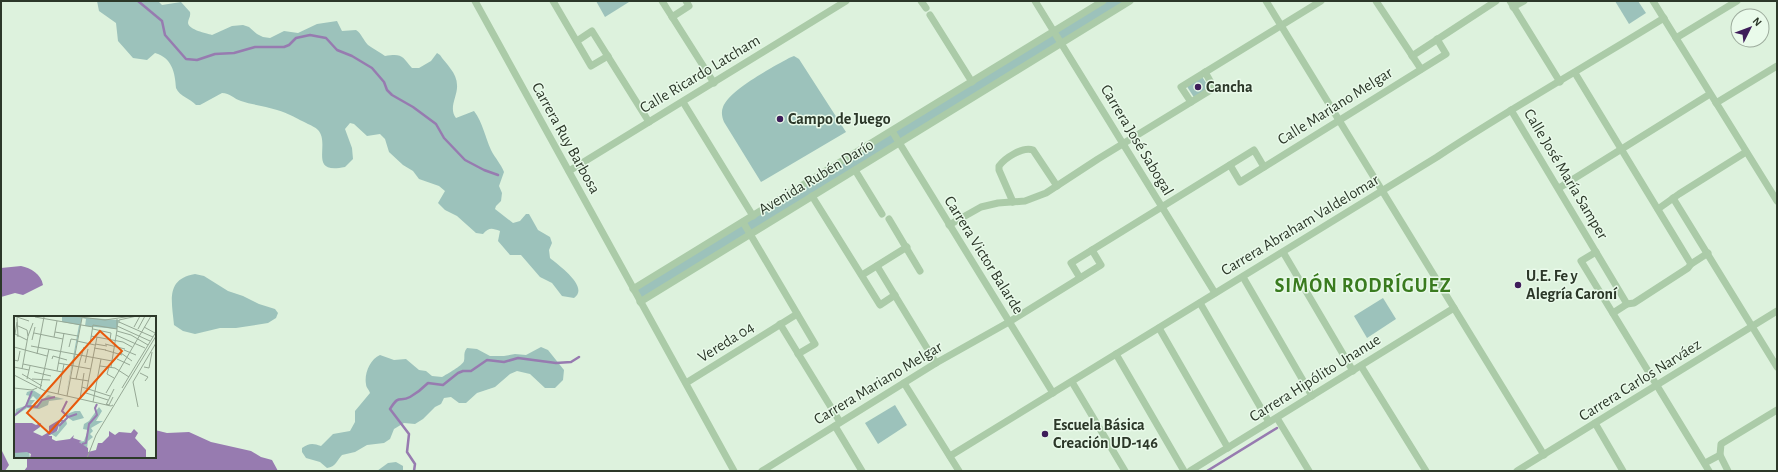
<svg xmlns="http://www.w3.org/2000/svg" width="1778" height="472" font-family="'Alegreya Sans',sans-serif">
<style>
.green{fill:#9cc2bb}
.water{fill:#977bb0}
.lines{fill:none;stroke-linecap:round;stroke-linejoin:round}
.stream{stroke:#977bb0;stroke-width:2.5}
.minor{stroke:#abcba8;stroke-width:7}
.poi-dot{fill:#3e1d5a;stroke:#e9faea;stroke-width:1.5}
.labels{text-anchor:middle;dominant-baseline:central;stroke-width:3;stroke-linejoin:round;paint-order:stroke}
.street-label{font-size:16px;fill:#2c3829;stroke:#e9faea}
.poi-label{font-size:16px;font-weight:bold;fill:#2c3829;stroke:#e9faea;text-anchor:start}
.district-label{font-size:20px;font-weight:bold;letter-spacing:1px;fill:#3a7b1f;stroke:#e9faea}
.inset-river{fill:none;stroke:#977bb0;stroke-width:2}
.inset-road{fill:none;stroke:#96a895;stroke-width:1}
.view{fill:#e8590c;fill-opacity:0.15;stroke:#e8590c;stroke-width:2}
.inset-edge{fill:none;stroke:#2c3829;stroke-width:2}
</style>
<rect width="100%" height="100%" fill="#ddf2dd"/>
<g class="green">
<path d="M97,1H158L162,5L181,2L190,12C191,17 188,19 188,23C189,30 206,33 212,35L232,26L243,25L249,27L257,34L263,37L270,38L284,31L298,33L317,24L337,21L342,31L356,30C362,34 363,40 368,45C373,49 380,52 385,56C402,53 402,56 412,68H419L431,61L437,53L440,55C446,64 457,73 457,85C458,96 448,108 456,118L474,111C483,123 485,137 491,150C495,158 501,164 504,172L499,186L502,193L501,201L496,206L495,209L513,223L520,221L526,214H529L538,230L550,237L552,243L549,250L550,258C558,265 590,287 574,298L562,296L552,283L540,277L521,255H510L498,241L500,231C492,228 489,227 483,234L476,233L457,216L445,210L438,203L445,191L439,186L419,179L413,171L403,165L389,152L385,139L380,134L367,136L354,124L350,123L345,129L352,148L353,159L345,167C307,175 331,144 318,130C315,127 312,126 308,124C298,119 288,113 277,110C266,106 253,105 241,101C234,99 230,93 222,93L200,105H196C190,98 180,97 176,88C175,72 172,58 155,53L147,60L133,58L118,41L116,23L99,11Z"/>
<polygon points="596,1 628,1 629,2 605,17"/>
<polygon points="1103,1 1130,1 640,302 633,289"/>
<polygon points="1615,1 1638,1 1646,13 1629,24"/>
<path d="M794,56L799,59L846,132L761,182L724,122C722,117 721,112 723,107C729,90 773,67 789,58Z"/>
<polygon points="1201,75 1210,89 1195,99 1186,85"/>
<path d="M195,274L204,276L228,291L243,296L259,304L275,309L278,313L276,318L268,323L236,328H220L195,334L183,331L174,325C172,302 165,279 195,274Z"/>
<polygon points="1383,298 1396,319 1367,338 1354,316"/>
<path d="M541,347L548,350L564,370L563,380L555,388H545L530,374L517,371L510,374L495,387L477,393L466,403H459L451,397L444,398L441,404L435,407L423,419L415,424L404,423L394,429L390,439L384,443L367,445L355,452L342,455C337,460 336,467 327,468L320,462L306,458L302,452V448C309,443 313,443 321,446L333,434L350,431L355,422V411L370,393C369,389 366,388 366,384C364,374 370,359 380,355L394,360L406,359L419,370L426,371L432,376L442,377C447,374 462,366 464,361C465,356 463,353 467,348L477,349L490,356H504L515,354L526,355Z"/>
<polygon points="895,405 907,425 878,444 865,423"/>
<polygon points="396,462 403,466 403,471 377,471 388,463"/>
</g>
<g class="water">
<path d="M21,266C31,268 41,274 43,285L23,295L15,293L1,297V268Z"/>
<polygon points="155,430 167,433 189,432 211,442 251,451 261,457 272,460 278,471 24,471 27,467 27,457 155,457"/>
<polygon points="1,449 9,465 5,471 1,471"/>
</g>
<g class="lines">
<g class="stream">
<polyline points="138,1 162,21 165,35 186,59 197,60 215,54 234,53 255,47 284,47 289,45 296,38 310,35 326,38 337,50 352,56 372,68 384,82 387,90 392,95 413,107 436,124 444,138 465,160 484,170 498,175"/>
<path d="M414,471L415,464L407,452L409,434L390,409C400,393 399,403 410,397C417,393 423,388 428,383L443,385L458,373L463,371H471L487,360L504,362L518,358L556,363L571,362L579,357"/>
<polyline points="1207,471 1277,428"/>
</g>
<g class="minor">
<polyline points="475,1 734,471"/>
<polyline points="553,1 591,66 608,56"/>
<polyline points="662,1 714,83"/>
<polyline points="921,1 926,8"/>
<polyline points="1035,1 1215,293"/>
<polyline points="1266,1 1544,455"/>
<polyline points="1376,1 1421,69"/>
<polyline points="1510,1 1560,82"/>
<polyline points="1653,1 1777,201"/>
<polyline points="1513,7 1524,1"/>
<polyline points="930,15 972,82"/>
<polyline points="672,17 689,6 686,1"/>
<polyline points="1676,38 1737,1"/>
<polyline points="577,41 592,31 649,122"/>
<polyline points="1412,56 1496,1"/>
<polyline points="1575,73 1691,264"/>
<polyline points="683,102 753,216"/>
<polyline points="1191,102 1181,87 1321,1"/>
<polyline points="1716,103 1777,66"/>
<polyline points="1511,110 1627,304"/>
<polyline points="892,131 1053,393"/>
<polyline points="1230,165 1240,182 1446,54 1437,39"/>
<polyline points="855,170 882,214"/>
<polyline points="569,171 846,1"/>
<polyline points="1559,188 1710,94"/>
<polyline points="812,196 880,305 895,295"/>
<polyline points="1673,198 1777,367"/>
<path d="M1013,202L999,170V166C1005,158 1023,146 1033,150L1057,186"/>
<polyline points="1658,209 1679,194 1746,152"/>
<polyline points="889,219 920,271"/>
<polyline points="743,222 815,344 798,354"/>
<polyline points="949,225 981,207 998,203 1025,201 1046,193 1098,159 1214,88 1205,72"/>
<polyline points="1283,252 1353,371"/>
<polyline points="1596,252 1581,261 1709,471"/>
<polyline points="877,266 936,363"/>
<polyline points="862,275 907,247"/>
<polyline points="1243,277 1312,396"/>
<polyline points="1080,278 1071,263 1254,150 1264,167"/>
<polyline points="633,289 1103,1"/>
<polyline points="640,302 1130,1"/>
<polyline points="1200,303 1269,422"/>
<polyline points="1613,313 1627,304 1634,303 1688,268 1691,264 1708,253"/>
<polyline points="780,324 840,422"/>
<polyline points="1159,328 1228,448"/>
<polyline points="1116,354 1184,471"/>
<polyline points="1361,366 1426,471"/>
<polyline points="1072,382 1125,471"/>
<polyline points="686,383 797,314"/>
<polyline points="904,383 959,471"/>
<polyline points="1277,418 1309,471"/>
<polyline points="1595,423 1623,471"/>
<polyline points="835,426 862,471"/>
<path d="M950,456L1437,157C1511,108 1588,65 1664,18"/>
<polyline points="1705,463 1720,455"/>
<polyline points="762,471 936,363 1009,322 1101,265 1092,250"/>
<polyline points="1190,471 1454,308"/>
<polyline points="1517,471 1777,311"/>
<polyline points="1728,471 1720,455 1721,444 1777,410"/>
</g>
</g>
<g class="poi-dot">
<circle cx="1198" cy="87" r="4"/>
<circle cx="780" cy="119" r="4"/>
<circle cx="1518" cy="285" r="4"/>
<circle cx="1045" cy="434" r="4"/>
</g>
<g class="labels">
<g class="street-label">
<text transform="translate(700 74) rotate(-31)">Calle Ricardo Latcham</text>
<text transform="translate(1335 106) rotate(-32)">Calle Mariano Melgar</text>
<text transform="translate(566 138) rotate(61)">Carrera Ruy Barbosa</text>
<text transform="translate(1137 140) rotate(59)">Carrera José Sabogal</text>
<text transform="translate(1566 174) rotate(59)">Calle José María Samper</text>
<text transform="translate(816 177) rotate(-31)">Avenida Rubén Darío</text>
<text transform="translate(1300 225) rotate(-31)">Carrera Abraham Valdelomar</text>
<text transform="translate(984 255) rotate(58)">Carrera Victor Balarde</text>
<text transform="translate(726 342) rotate(-32)">Vereda 04</text>
<text transform="translate(1315 378) rotate(-32)">Carrera Hipólito Unanue</text>
<text transform="translate(1640 380) rotate(-32)">Carrera Carlos Narváez</text>
<text transform="translate(878 383) rotate(-31)">Carrera Mariano Melgar</text>
</g>
<g class="poi-label">
<text x="1206" y="87">Cancha</text>
<text x="788" y="119">Campo de Juego</text>
<text x="1526" y="276">U.E. Fe y<tspan x="1526" dy="18">Alegría Caroní</tspan></text>
<text x="1053" y="425">Escuela Básica<tspan x="1053" dy="18">Creación UD-146</tspan></text>
</g>
<g class="district-label">
<text x="1363" y="286">SIMÓN RODRÍGUEZ</text>
</g>
</g>
<g transform="translate(14 316)">
<rect width="142" height="142" fill="#ddf2dd"/>
<path d="M48,0L105,4L103,13L71,10L72,3L68,2L52,80L65,9L48,6ZM19,74L27,79L23,84L19,80L16,84H21L17,89H23L34,79L50,83L35,85L34,89L25,93L13,92L1,100L2,93L11,90L16,80L12,79L13,76ZM85,91L88,95L82,105H89L77,112L79,115L76,118L79,121L74,125L73,132L65,126L70,125L74,114L69,113L70,108L75,105ZM61,95H66L70,102L59,105L50,99ZM47,105L52,104L53,108L42,121L37,118L34,120L35,117L44,115ZM15,136L16,142H0V137L3,136Z" fill="#9cc2bb"/>
<path d="M45,104H51L46,106L43,115L34,120H38V123L42,125L56,123L60,119L59,122L68,125L65,126L74,132V136L82,134L84,127H88L95,120V115L101,119L105,116L117,117L120,113L124,117L121,122L132,134V142H16L17,138L13,136L0,137V107H18L22,109L27,107L26,111L19,116L28,120L35,116V110Z" fill="#977bb0"/>
<path class="inset-river" d="M53,85L48,95L54,101M13,90L23,91L28,84L41,81M0,100L12,90L18,75M45,110L54,101L63,98M68,128L72,127L75,108L83,99L81,92L83,88"/>
<path class="inset-road" d="M3,0L4,21M58,0L91,4L118,0M3,1L15,5M21,1L79,11M105,6L139,21M105,7V4L123,0M4,10L13,14L14,20L8,53M103,10L136,25M120,11L126,0M130,11L141,17M79,13L97,17L96,24M124,13L131,0M103,15L117,19L134,29M41,16L64,20M20,17L49,23M1,18L13,24M1,18L3,6M102,19L131,32M14,20L19,7M77,20L109,26L118,31M40,21L43,5M18,24L21,11M63,25L81,29M76,28L79,9L103,13M81,28L93,30M91,28L111,33M17,30L98,45M0,31L33,40M55,31L57,23L63,24M80,32L92,34M91,34L108,39M110,34L122,39M107,37L118,45M23,38L30,1M38,43L39,40L53,44M103,43L116,49M0,44L4,45L6,35M66,45L70,31M44,47L77,53M71,47L74,33M9,48L48,56M86,50L101,52L115,61M0,51L15,54M95,51L93,58L100,62M97,51L103,14V3M130,51L135,52L138,36M43,55L50,17M20,56L37,60M126,57L134,61L131,65M8,58L28,70M0,59L31,75L97,90L99,89M56,62L75,65M13,63L16,50M18,63L36,64M62,63L66,45M68,71L96,80M0,72L18,74L23,72M73,72L83,21M108,72L142,16M26,73L35,33M72,77L94,84M92,77L137,0M44,78L50,48M53,80L68,2M66,83L70,57M79,86L87,43M92,88L95,89L99,81M92,89L100,73M124,91L119,66L142,27M73,142L82,119L142,20"/>
<path class="view" d="M86,15L108,35L35,117L13,97Z"/>
<rect width="142" height="142" class="inset-edge"/>
</g>
<rect width="1778" height="472" fill="none" stroke="#2c3829" stroke-width="4"/>
<g transform="translate(1750 28) rotate(48)"><circle r="19" fill="#e9faea" stroke="#9dac9d"/>
<path d="M0-3L7 15L0 10L-7 15Z" fill="#3e1d5a"/>
<text y="-6" font-size="11" font-weight="bold" text-anchor="middle" fill="#2c3829">N</text>
</g>
</svg>
